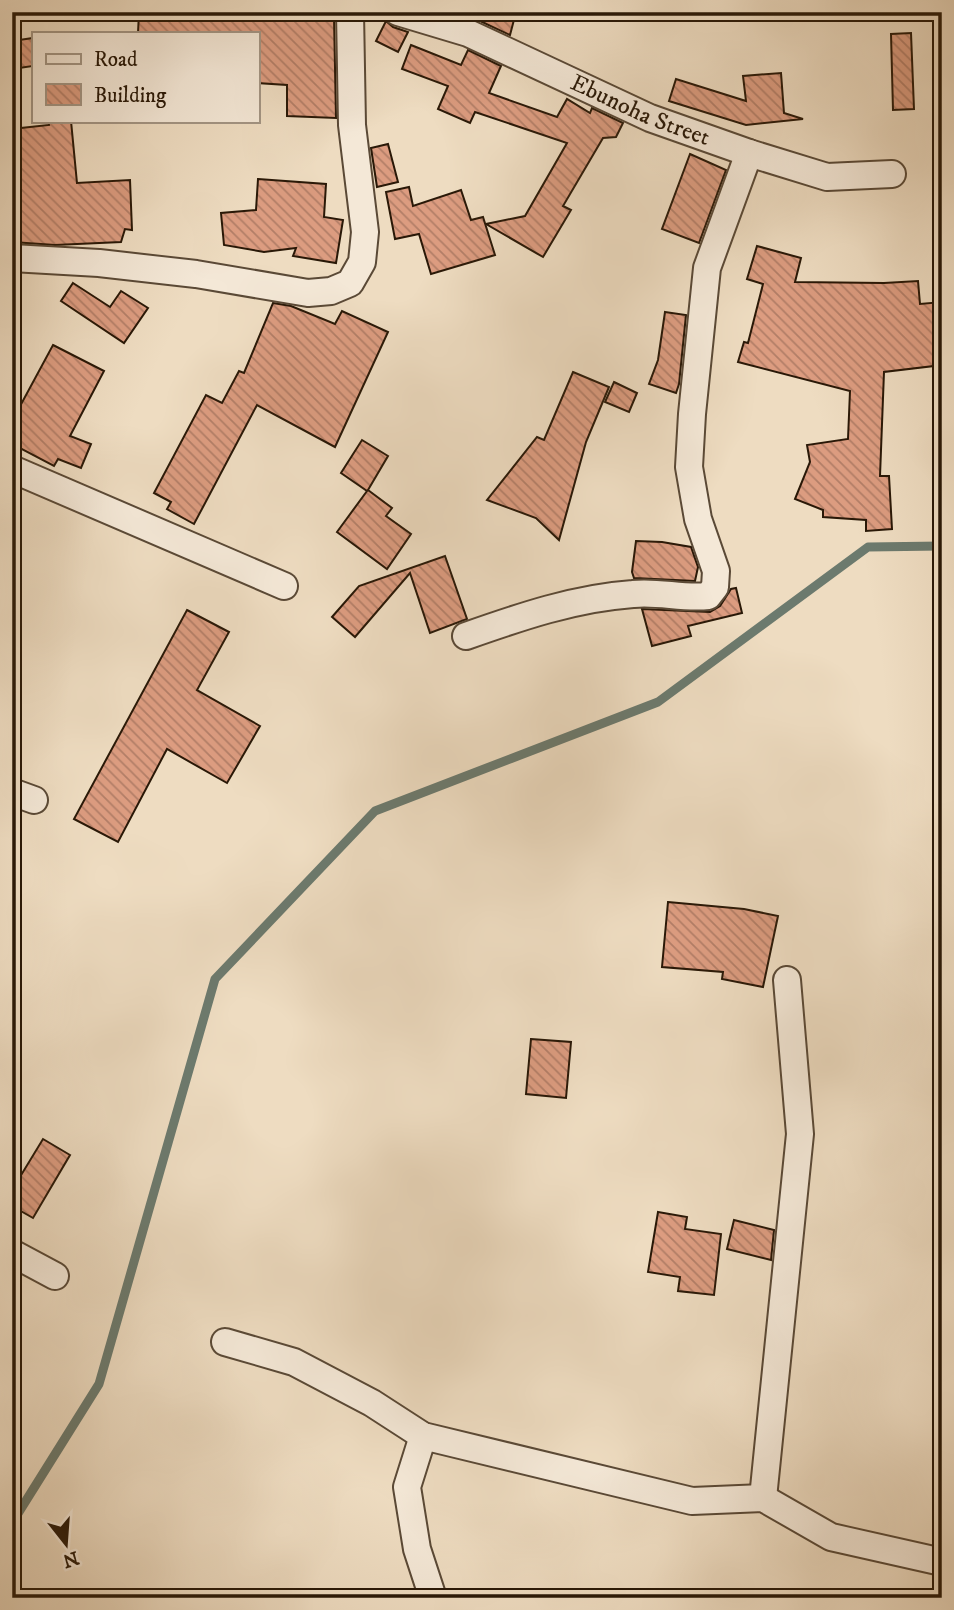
<svg xmlns="http://www.w3.org/2000/svg" width="954" height="1610" font-family="'IM FELL DW Pica',serif">
<style>
.lines{fill:none;stroke-linecap:round;stroke-linejoin:round}
.stream{stroke:#6c7a6e;stroke-width:9}
.building{fill:url(#building-back-hatch);stroke:#291807;stroke-width:2}
.street-casing{stroke:#5a4936;stroke-width:30}
.street{stroke:#f4e8d7;stroke-width:26}
.labels{text-anchor:middle;dominant-baseline:central;stroke-width:7;stroke-linejoin:round;paint-order:stroke}
.street-label{font-size:24px;fill:#291807;stroke:#f4e8d7}
</style>
<defs>
<pattern id="building-back-hatch" width="6" height="6" patternUnits="userSpaceOnUse" patternTransform="scale(1.75)"><rect width="6" height="6" fill="#dc9c80"/><path d="M-1 5l2 2M0 0l6 6M5-1l2 2" fill="none" stroke="#b27e67"/></pattern>
</defs>
<rect width="100%" height="100%" fill="#eedcc1"/>
<filter id="stains"><feTurbulence type="fractalNoise" baseFrequency=".00286" numOctaves="4"/><feColorMatrix values="0 0 0 0 .2 0 0 0 0 .09 0 0 0 0 .02 0 0 0 .5 -.17"/></filter>
<radialGradient id="worn" r=".72"><stop offset=".6" stop-color="#630" stop-opacity="0"/><stop offset="1" stop-color="#630" stop-opacity=".3"/></radialGradient>
<g class="lines">
<polyline class="stream" points="12,1523 99,1384 215,979 375,811 658,702 868,547 942,546"/>
</g>
<g class="building">
<polygon points="139,12 279,12 278,14 334,17 336,118 287,116 287,85 257,83 257,33 138,33"/>
<polygon points="486,12 516,12 510,35 482,22"/>
<polygon points="386,21 393,27 408,32 398,52 376,41"/>
<polygon points="911,33 914,109 893,110 891,34"/>
<polygon points="33,38 33,66 12,69 12,41"/>
<polygon points="411,45 461,65 468,50 501,66 489,93 557,117 567,99 590,113 592,108 623,123 616,137 603,138 563,206 571,210 543,257 486,224 525,216 567,143 475,112 470,123 438,109 448,86 402,69"/>
<polygon points="781,73 784,113 803,119 746,125 669,101 676,79 746,101 743,76"/>
<polygon points="48,121 71,121 77,183 130,180 132,230 125,229 121,242 55,245 12,242 12,129 49,125"/>
<polygon points="388,144 398,182 377,187 371,148"/>
<polygon points="690,154 726,170 699,243 662,229"/>
<polygon points="258,179 326,184 324,217 343,220 336,263 293,256 296,248 264,252 224,245 221,213 256,210"/>
<polygon points="409,187 413,206 461,190 471,220 483,217 495,255 431,274 419,234 395,239 386,192"/>
<polygon points="757,246 801,258 795,282 884,283 918,281 920,304 942,302 942,365 884,372 880,476 889,476 892,529 866,531 866,520 823,517 823,510 795,499 810,462 807,445 848,439 850,391 738,362 744,342 748,343 763,284 747,279"/>
<polygon points="73,283 110,307 121,291 148,308 124,343 61,301"/>
<polygon points="273,303 291,306 335,324 342,311 388,332 335,447 257,405 194,524 167,509 171,502 154,493 206,395 222,403 239,371 244,373"/>
<polygon points="665,312 686,315 679,384 676,393 649,384 658,360"/>
<polygon points="53,345 104,371 70,436 91,444 81,468 58,459 54,466 12,444 12,421"/>
<polygon points="573,372 609,387 586,442 559,540 536,518 487,500 537,437 544,440"/>
<polygon points="614,382 637,393 629,412 605,402"/>
<polygon points="362,440 388,456 368,490 392,508 386,516 411,534 387,569 337,532 367,491 341,473"/>
<polygon points="636,541 662,542 691,547 698,567 695,581 634,578 632,572"/>
<polygon points="445,556 467,619 430,633 410,573 355,637 332,617 359,586"/>
<polygon points="736,588 742,613 688,626 691,636 652,646 642,609 710,612 720,606 731,589"/>
<polygon points="187,610 229,632 197,690 260,726 227,783 167,749 118,842 74,819"/>
<polygon points="668,902 744,909 778,916 763,987 722,979 723,972 662,967"/>
<polygon points="531,1039 571,1042 566,1098 526,1094"/>
<polygon points="43,1139 70,1155 33,1218 12,1206 12,1190"/>
<polygon points="658,1212 687,1217 685,1229 721,1234 714,1295 678,1291 680,1277 648,1272"/>
<polygon points="734,1220 774,1230 771,1260 727,1249"/>
</g>
<g class="lines">
<defs>
<g id="street">
<path id="s1" d="M398,12L468,33L650,118L749,153L827,177L892,174"/>
<polyline points="12,258 99,263 196,274 308,293 331,291 350,283 362,262 365,232 352,125 350,12"/>
<polyline points="12,469 284,586"/>
<path d="M466,636C520,617 575,598 633,594C658,591 683,599 708,596L715,587L716,571L698,519L689,467L692,414L707,268L749,153"/>
<polyline points="12,792 34,800"/>
<polyline points="12,1253 55,1276"/>
<polyline points="225,1342 294,1362 372,1403 423,1436 692,1501 763,1498 831,1537 942,1562"/>
<polyline points="423,1436 407,1487 417,1549 433,1598"/>
<polyline points="763,1498 800,1134 787,980"/>
</g>
</defs>
<use href="#street" class="street-casing"/>
<use href="#street" class="street"/>
</g>
<g class="labels">
<g class="street-label">
<text stroke="none"><textPath href="#s1" startOffset="262">Ebunoha Street</textPath></text>
</g>
</g>
<rect width="954" height="1610" fill="none" stroke="#eedcc1" stroke-width="42"/>
<rect x="14" y="14" width="926" height="1582" fill="none" stroke="#291807" stroke-width="3.5"/>
<rect x="21" y="21" width="912" height="1568" fill="none" stroke="#291807" stroke-width="2"/>
<rect x="32" y="32" width="228" height="91" fill="#f4e8d7" stroke="#a39584" stroke-width="2"/>
<rect x="46" y="54" width="35" height="10" fill="#f4e8d7" stroke="#a39584" stroke-width="2"/>
<text x="94" y="66" font-size="21" fill="#291807">Road</text>
<rect x="46" y="84" width="35" height="21" fill="url(#building-back-hatch)" stroke="#a39584" stroke-width="2"/>
<text x="94" y="102" font-size="21" fill="#291807">Building</text>
<g transform="translate(66 1544) rotate(163)" stroke="#f4e8d7" stroke-width="5" paint-order="stroke">
<path d="M0-5L12 26L0 18L-12 26Z" fill="#291807"/>
<text y="-10" font-size="19" font-weight="bold" text-anchor="middle" fill="#291807">N</text>
</g>
<rect width="100%" height="100%" filter="url(#stains)"/>
<rect width="100%" height="100%" fill="url(#worn)"/>
</svg>
